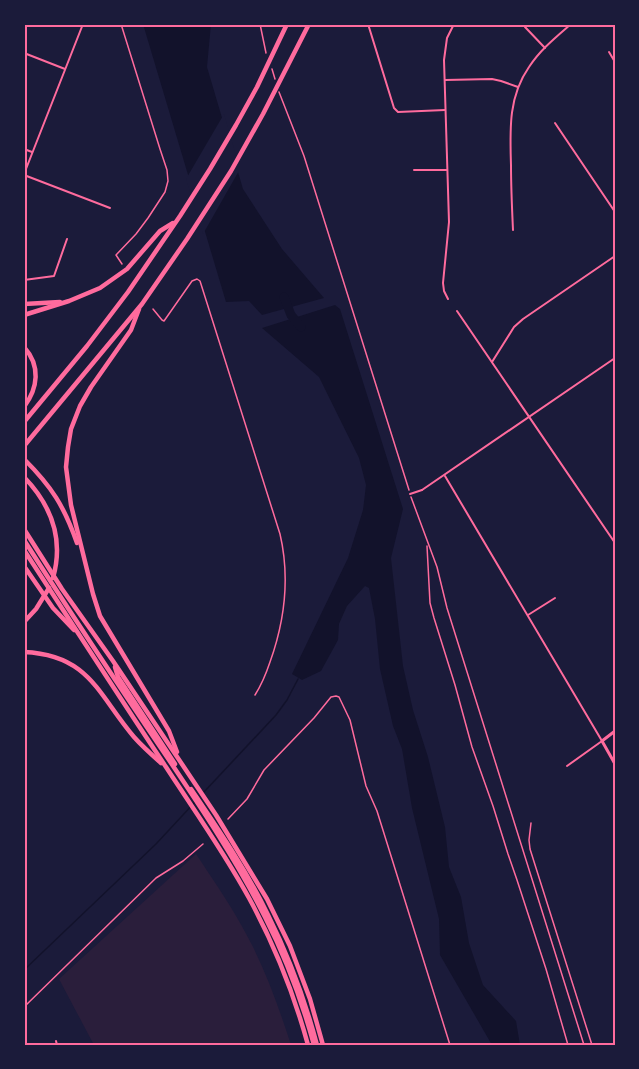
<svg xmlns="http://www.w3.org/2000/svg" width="639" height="1069" font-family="Manrope,sans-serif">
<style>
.green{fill:#2a1e3b}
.water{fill:#12122b}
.pier{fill:#1b1b3a}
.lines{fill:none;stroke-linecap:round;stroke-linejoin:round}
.stream{stroke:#12122b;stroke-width:1.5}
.river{stroke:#12122b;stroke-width:9}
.path{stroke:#ff6b9d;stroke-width:1.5}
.pedestrian{stroke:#ff6b9d;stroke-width:2}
.minor{stroke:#ff6b9d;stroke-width:2}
.tertiary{stroke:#ff6b9d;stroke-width:3}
.motorway{stroke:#ff6b9d;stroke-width:4.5}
.neatline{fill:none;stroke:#ff6b9d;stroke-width:2}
</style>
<rect width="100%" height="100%" fill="#1b1b3a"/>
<path class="green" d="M196,854C216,884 236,913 252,945C268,977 280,1011 291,1045H94L59,979Z"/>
<g class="water">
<polygon points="143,24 211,24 207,67 243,189 282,249 324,298 262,315 249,301 226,302"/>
<polygon points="335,305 340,309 403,509 391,558 403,666 413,710 428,757 445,827 449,867 461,897 469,943 483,985 516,1021 520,1045 492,1045 440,955 439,919 412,808 402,749 393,726 380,669 375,619 369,588 365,586 347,606 339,624 338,640 321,671 302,680 292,674 348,558 363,510 366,485 359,458 319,377 262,328"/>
</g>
<polygon class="pier" points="224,114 240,169 203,234 186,179"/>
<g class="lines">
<g class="stream">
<polyline points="204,792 276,715 287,700 298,679"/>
<polyline points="24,970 156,844 195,802"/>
</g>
<polyline class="river" points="284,297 291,315 301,327"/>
<g class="path">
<polyline points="121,24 160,149 167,170 168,181 165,192 148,218 136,234 116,255 122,264"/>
<polyline points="260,24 266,53"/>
<polyline points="272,69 275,79"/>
<polyline points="279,92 304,156 409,490"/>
<path d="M153,309L162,320L164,321L192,281L197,279L200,281L280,534C290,577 285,620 270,662C266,674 262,684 255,695"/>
<polyline points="411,497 437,567 447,608 584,1045"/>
<polyline points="427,546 430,603 434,618 455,685 472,747 493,806 508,854 517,880 546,969 568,1045"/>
<polyline points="228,819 247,799 264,770 314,718 331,697 336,696 339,697 350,720 366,786 377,811 450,1045"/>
<polyline points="531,823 529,840 530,849 592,1045"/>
<polyline points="24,1007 156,878 183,861 203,844"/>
</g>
<polyline class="pedestrian" points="410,494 422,490"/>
<g class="minor">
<polyline points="368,24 394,108 398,112 445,110"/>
<polyline points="525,27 545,48"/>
<polyline points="609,52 615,62"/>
<polyline points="24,53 65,69"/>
<polyline points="445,80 492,79 501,81 518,87"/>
<polyline points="555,123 615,212"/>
<polyline points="24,149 32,152"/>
<polyline points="414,170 447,170"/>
<polyline points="24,174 83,24"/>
<polyline points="24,175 110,208"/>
<path d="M513,230C512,209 511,187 511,165C510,131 508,97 529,67C540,50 556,37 571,24"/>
<polyline points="24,280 54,276 67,239"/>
<polyline points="448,299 444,291 443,283 449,222 444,60 447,38 454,24"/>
<polyline points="457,311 615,543"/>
<polyline points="492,362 514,327 523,319 615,256"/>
<polyline points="445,476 602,741 567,766"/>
<polyline points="422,490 615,358"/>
<polyline points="528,615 555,598"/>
<polyline points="56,1041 57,1045"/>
</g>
<polyline class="tertiary" points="615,731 602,741 615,764"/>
<g class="motorway">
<polyline points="24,304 60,302"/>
<polyline points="139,309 131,330 91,387 80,406 71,429 68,447 66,467 71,505 93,594 100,616 169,731 177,752"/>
<polyline points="24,315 69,301 100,288 127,269 160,231 173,223"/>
<path d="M24,347C41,366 38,388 24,407"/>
<polyline points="24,422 87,346 128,292 180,216 210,169 236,125 257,87 287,24"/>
<polyline points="24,446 142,304 187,239 231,171 263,114 309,24"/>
<path d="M24,459C52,487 64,506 77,543"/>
<path d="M24,477C51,505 64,539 53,578"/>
<polyline points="24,529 62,589 113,661 216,815 267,899 290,946 310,999 323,1045"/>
<path d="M24,540C70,612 117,683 165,754C200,806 237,861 265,917C286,958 302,1001 314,1045"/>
<path d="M24,550C71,622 118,695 166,767C194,810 224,852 249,898C274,944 294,994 308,1045"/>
<polyline points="24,566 53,608 74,630"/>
<polyline points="24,622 36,609 49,588"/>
<path d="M24,652C90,655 98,695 134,737C142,746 152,755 161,763"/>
<polyline points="115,667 118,677 175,764"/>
<path d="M191,789C218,829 247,871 268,915C289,957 305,1000 317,1045"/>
</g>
</g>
<rect width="639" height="1069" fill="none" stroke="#1b1b3a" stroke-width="51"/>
<rect x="26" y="26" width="588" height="1018" class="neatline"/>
</svg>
